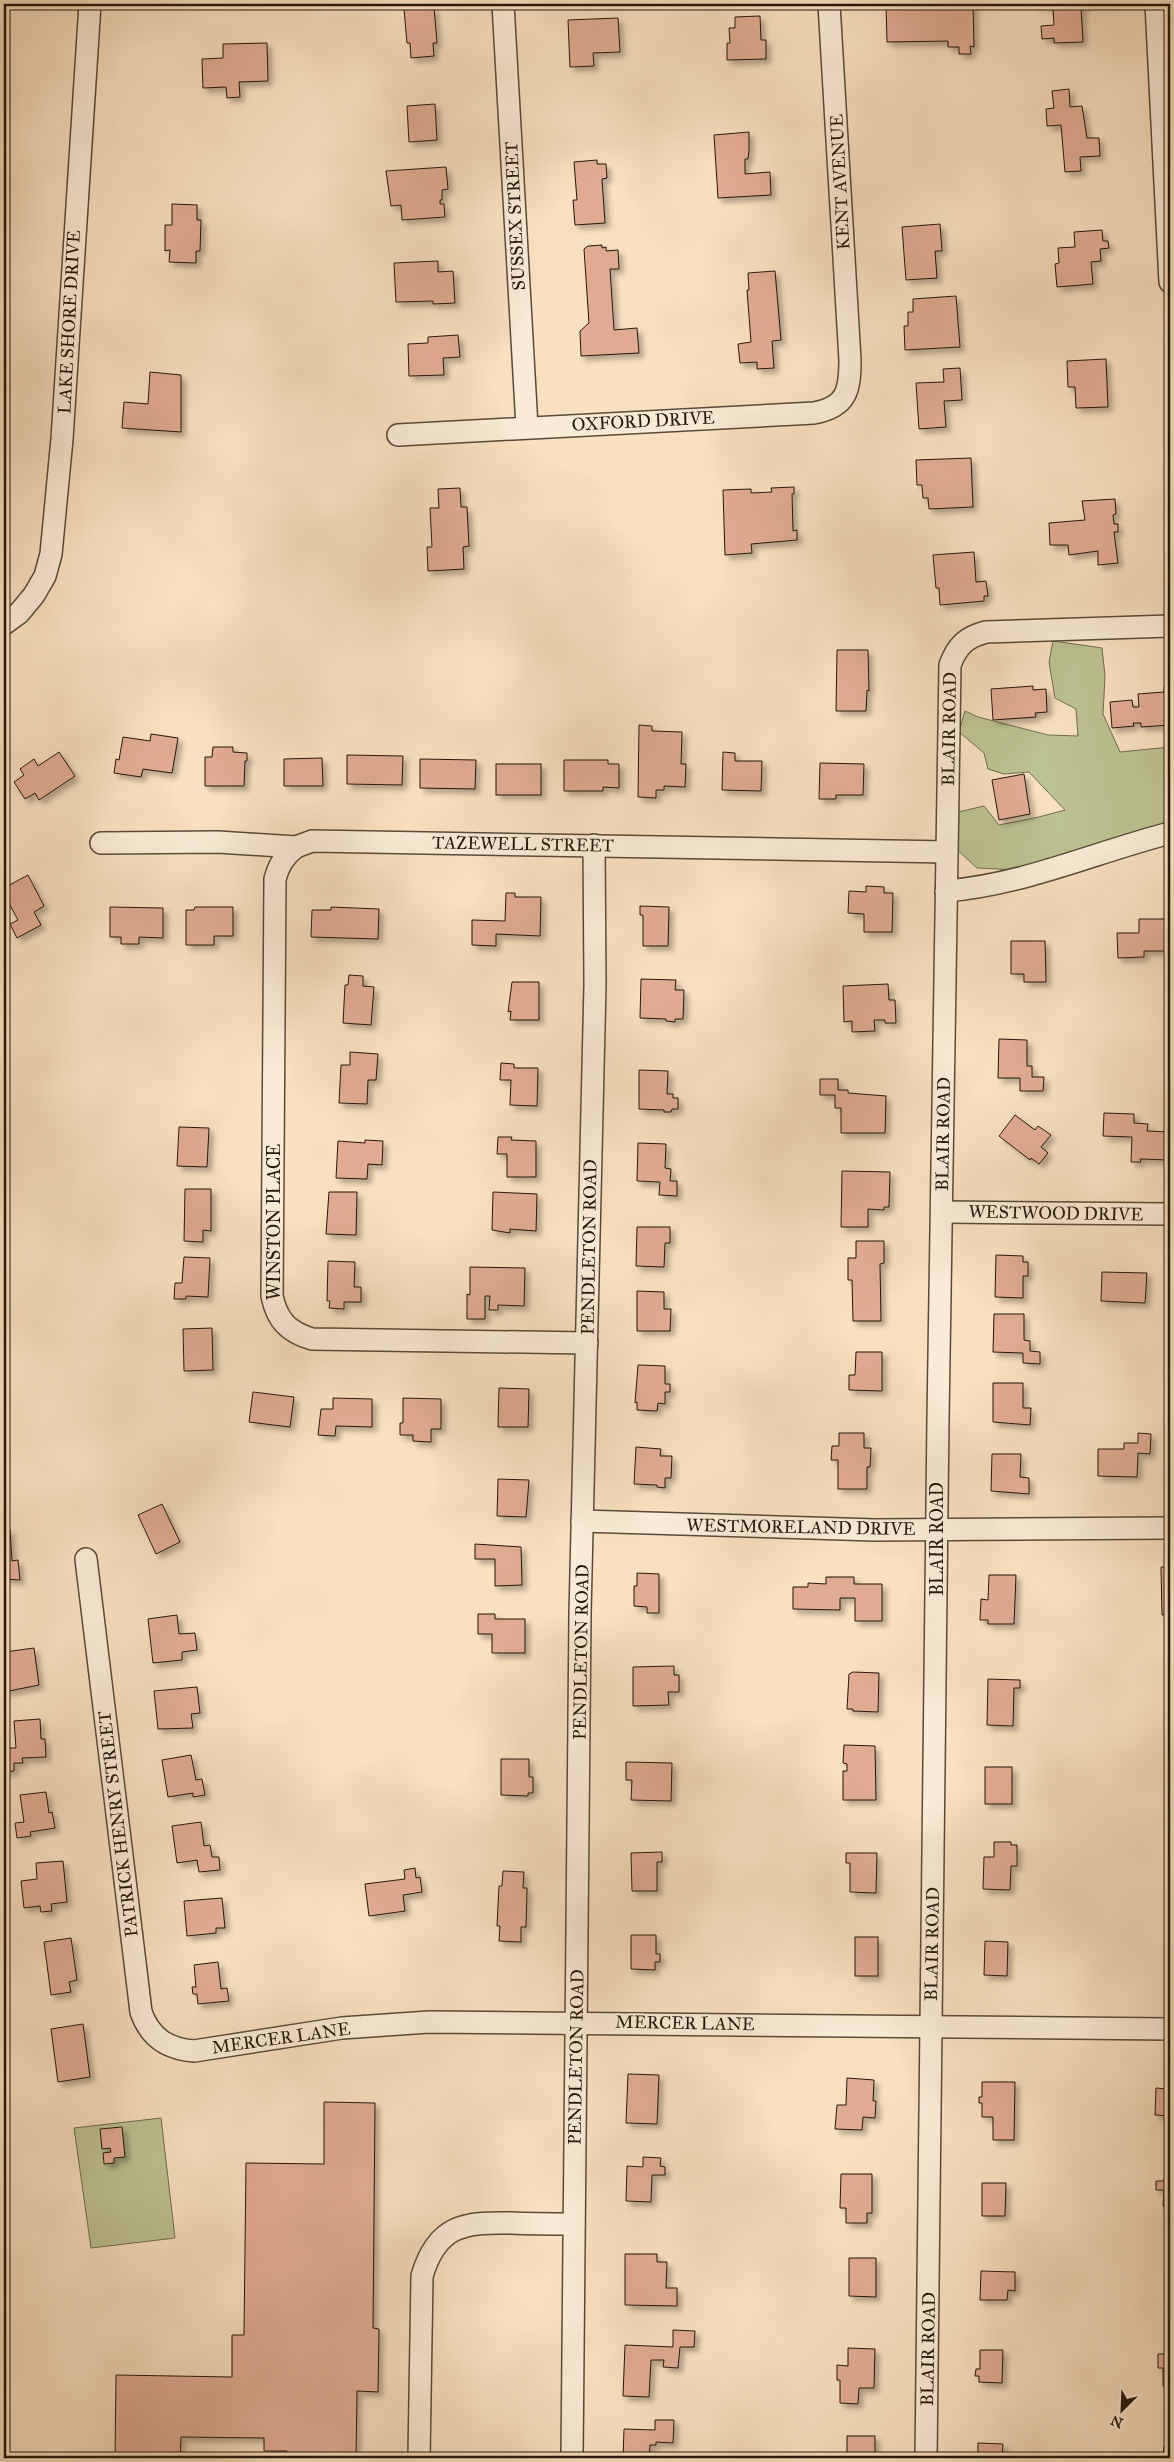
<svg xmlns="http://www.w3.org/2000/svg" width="1174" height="2462" font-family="'IM FELL Great Primer',serif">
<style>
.green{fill:#bdc292;stroke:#706d4f}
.building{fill:#e1ab93;stroke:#24180c;filter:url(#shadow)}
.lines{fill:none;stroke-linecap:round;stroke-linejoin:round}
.minor-casing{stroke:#594a39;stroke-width:24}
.minor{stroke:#faebd6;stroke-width:21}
.labels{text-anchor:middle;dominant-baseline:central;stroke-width:4;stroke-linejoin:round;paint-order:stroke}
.street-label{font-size:18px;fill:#24180c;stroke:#faebd6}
</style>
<defs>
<filter id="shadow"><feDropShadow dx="4.5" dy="4.5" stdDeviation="2.5" flood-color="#0004"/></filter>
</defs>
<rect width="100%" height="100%" fill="#f8e0c0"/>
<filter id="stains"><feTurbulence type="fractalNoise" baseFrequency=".004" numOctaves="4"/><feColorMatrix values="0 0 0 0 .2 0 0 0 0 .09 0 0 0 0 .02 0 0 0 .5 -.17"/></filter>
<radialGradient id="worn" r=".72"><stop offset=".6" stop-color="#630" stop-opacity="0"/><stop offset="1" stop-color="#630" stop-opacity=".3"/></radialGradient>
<g class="green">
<polygon points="1053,641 1102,648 1105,676 1103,714 1120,752 1170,747 1170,828 1019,870 977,868 951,844 958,812 984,806 999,825 1039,817 1065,810 1029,772 1004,774 988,769 984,753 959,732 965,711 978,717 1048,735 1078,736 1076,709 1055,698 1049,662"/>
<polygon points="161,2118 175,2238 91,2248 74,2128"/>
</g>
<g class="building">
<polygon points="886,4 911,4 912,9 947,8 947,4 973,4 974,47 970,46 971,54 959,54 959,47 948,47 948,41 887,42"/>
<polygon points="1035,4 1085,4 1085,8 1081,8 1083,42 1054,43 1054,38 1042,39 1041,26 1054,25 1053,9 1047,9 1047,5 1035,6"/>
<polygon points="434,7 437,43 433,43 434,56 411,58 410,43 407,43 404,9"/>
<polygon points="760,16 761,40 766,40 766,59 727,60 727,43 730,43 729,28 735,28 735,17"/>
<polygon points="618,18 620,52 593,53 594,66 570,67 568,20"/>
<polygon points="267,43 268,81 239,82 240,97 227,98 226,87 203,88 202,59 223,58 223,44"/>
<polygon points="1069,89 1070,107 1082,106 1087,138 1099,138 1100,156 1080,157 1081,171 1065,172 1061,125 1047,126 1046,109 1054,108 1052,91"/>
<polygon points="435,104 437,140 409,142 407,106"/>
<polygon points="749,132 749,150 748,159 745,159 745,174 770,172 771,195 718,198 714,135"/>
<polygon points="597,160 597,164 606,164 607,178 602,179 605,223 575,225 573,200 577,200 574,162"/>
<polygon points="446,167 448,189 442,190 442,200 440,200 440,204 444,204 445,217 402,220 401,205 391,206 386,171"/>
<polygon points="172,204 197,205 197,220 201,220 200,251 196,251 196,263 169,262 170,250 165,251 165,225 172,225"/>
<polygon points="940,224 942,251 935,251 937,278 906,280 902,227"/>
<polygon points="1102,230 1103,241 1108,241 1109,248 1100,249 1101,261 1091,262 1093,284 1057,287 1055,264 1059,263 1058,248 1075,247 1074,232"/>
<polygon points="602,245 602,248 606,247 606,251 618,250 619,269 610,269 614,330 637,328 639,353 581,356 580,331 589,323 584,249 588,246"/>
<polygon points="438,261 438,272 453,271 455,303 433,304 433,301 396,302 394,263"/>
<polygon points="775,271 781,340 772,341 774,368 757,369 757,362 740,363 738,344 751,342 747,290 749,290 748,273"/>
<polygon points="956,296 960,347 905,350 904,326 908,326 908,312 913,312 913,299"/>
<polygon points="458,335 460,357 443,358 444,375 409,376 408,344 428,343 428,337"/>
<polygon points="1106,359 1108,407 1076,408 1075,387 1068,387 1067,361"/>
<polygon points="960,368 962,400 944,401 946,427 919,429 916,383 944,382 943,369"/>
<polygon points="150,372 181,375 181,432 122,428 124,402 148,404"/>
<polygon points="971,458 973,507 929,509 928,498 923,498 922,485 917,485 916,460"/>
<polygon points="794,487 794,494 792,494 793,531 797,530 797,540 751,544 752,553 725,555 723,490 751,489 751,493 772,492 771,488"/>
<polygon points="460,488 461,507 467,507 469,546 463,547 464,569 428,571 427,547 432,547 430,508 439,508 438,489"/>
<polygon points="1115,499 1116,514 1113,515 1114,524 1118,524 1118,532 1114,532 1118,563 1098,565 1098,551 1069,555 1068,545 1050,545 1049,523 1085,520 1082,501"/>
<polygon points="974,552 976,582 986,581 988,596 984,596 984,601 940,605 939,588 936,588 933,555"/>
<polygon points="837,650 868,650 869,691 867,690 866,711 836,711"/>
<polygon points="1033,686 1033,690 1046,689 1047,712 1035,713 1036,717 993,720 991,689"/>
<polygon points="1170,686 1170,725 1141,727 1141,723 1133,723 1134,726 1112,728 1110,702 1132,700 1133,707 1139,707 1138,694 1164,692 1164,687"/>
<polygon points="639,725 652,726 652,731 682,732 681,764 686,764 685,787 664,786 664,790 656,790 656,798 638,797"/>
<polygon points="151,734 178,738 172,773 143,769 141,777 114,773 116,759 119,760 123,737 150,741"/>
<polygon points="213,747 233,747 233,752 247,753 247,761 245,761 244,786 205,786 205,757 212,757"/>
<polygon points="59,752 75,776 39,800 35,793 25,799 14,782 24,775 20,769 34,759 38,766"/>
<polygon points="723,752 735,753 735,761 762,761 761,791 722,790"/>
<polygon points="347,755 403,756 402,785 347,784"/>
<polygon points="322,758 323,786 284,786 284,759"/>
<polygon points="420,759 476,760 475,789 420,788"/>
<polygon points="564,760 608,760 608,764 619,764 619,788 603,787 603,791 564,791"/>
<polygon points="820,763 864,764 863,795 836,795 836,799 819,799"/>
<rect x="496" y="764" width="45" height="31"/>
<polygon points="1024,774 1030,814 999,820 992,780"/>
<polygon points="28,875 44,906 34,912 41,925 17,938 10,924 18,920 4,894 4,888"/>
<polygon points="866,886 884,887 884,893 893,893 892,932 864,932 864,914 848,913 849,891 866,892"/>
<polygon points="506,893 515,893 515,897 541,897 540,936 496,934 496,946 472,945 472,920 505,921"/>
<polygon points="640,906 669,907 668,946 643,946 643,915 640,915"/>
<polygon points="110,907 163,908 163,938 139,937 139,944 121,944 121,937 110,937"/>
<polygon points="195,907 233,907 233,936 214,936 214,945 186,945 186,910 194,910"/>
<polygon points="331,907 379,909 378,939 311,937 312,910 331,910"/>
<polygon points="1139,919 1170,919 1170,951 1144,951 1144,957 1118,958 1117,933 1139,933"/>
<polygon points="1011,941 1045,941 1046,982 1024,982 1024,974 1011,974"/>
<polygon points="349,975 363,976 363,986 374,987 371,1025 343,1023 345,985 348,985"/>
<polygon points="641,979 676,980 675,990 684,990 683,1019 675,1019 675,1022 666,1021 666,1019 640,1018"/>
<polygon points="512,982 539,982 539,1020 510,1020 511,1011 508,1012"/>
<polygon points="888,984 889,1000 895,1000 896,1023 885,1023 885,1020 874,1020 875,1031 852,1032 852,1021 844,1022 843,986"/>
<polygon points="999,1039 1027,1040 1027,1066 1032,1066 1032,1077 1044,1077 1043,1091 1020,1091 1020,1078 998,1078"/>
<polygon points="350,1052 378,1054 376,1080 368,1080 367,1104 339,1103 341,1065 350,1065"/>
<polygon points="501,1063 514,1064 514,1068 538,1068 537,1106 510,1105 511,1080 500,1080"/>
<polygon points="639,1070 668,1071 667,1094 673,1094 673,1098 678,1098 678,1109 672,1109 671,1112 664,1112 664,1110 639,1109"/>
<polygon points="820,1079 838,1079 838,1090 848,1090 848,1093 886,1096 885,1133 841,1133 841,1108 835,1108 835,1095 820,1095"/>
<polygon points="1104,1113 1134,1114 1134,1123 1148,1124 1147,1131 1170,1132 1170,1160 1140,1159 1141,1162 1131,1162 1132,1137 1103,1136"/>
<polygon points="1015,1115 1035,1130 1038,1126 1051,1135 1041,1147 1048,1153 1039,1164 1031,1158 1030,1160 999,1136"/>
<polygon points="179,1127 209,1128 207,1167 177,1166"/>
<polygon points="498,1137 512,1137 511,1140 536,1141 536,1177 507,1177 507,1154 497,1154"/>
<polygon points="365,1140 383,1141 382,1165 368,1164 367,1179 336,1178 338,1141 365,1143"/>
<polygon points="638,1143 666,1144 665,1168 671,1169 670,1181 677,1181 677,1196 659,1195 660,1182 637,1181"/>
<polygon points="842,1171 890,1172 889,1207 884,1207 884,1210 868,1209 868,1227 841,1227"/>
<polygon points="185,1189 211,1189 211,1231 203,1230 203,1242 184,1241"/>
<polygon points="329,1192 357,1192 356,1235 326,1234"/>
<polygon points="493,1192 537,1194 536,1231 510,1229 510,1233 492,1230"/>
<polygon points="637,1227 670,1227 670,1243 665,1243 664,1267 636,1266"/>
<polygon points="856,1241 884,1241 884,1263 880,1264 881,1321 853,1321 852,1280 848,1280 848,1258 856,1258"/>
<polygon points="996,1255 1023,1256 1023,1262 1028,1262 1028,1276 1023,1276 1023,1298 995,1297"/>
<polygon points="184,1257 210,1258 208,1297 186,1296 186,1299 174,1299 175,1283 182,1283"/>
<polygon points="328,1261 355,1262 354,1287 361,1287 361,1302 344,1302 344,1309 329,1308 330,1301 327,1301"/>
<polygon points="470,1267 525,1268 524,1306 498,1305 498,1310 489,1310 490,1296 485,1296 485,1319 467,1319 467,1294 470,1295"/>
<polygon points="1102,1272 1147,1273 1145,1303 1101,1301"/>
<polygon points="637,1291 664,1292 664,1309 671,1309 670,1331 637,1331"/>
<polygon points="994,1314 1024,1314 1024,1340 1030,1341 1030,1351 1040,1352 1040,1364 1023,1363 1023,1353 993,1352"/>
<polygon points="212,1328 213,1370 184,1371 183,1329"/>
<polygon points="856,1352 882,1352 882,1391 849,1390 849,1375 855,1375"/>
<polygon points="638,1365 665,1366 665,1384 670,1384 670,1392 665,1392 665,1404 658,1403 657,1411 637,1410 637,1402 635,1403"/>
<polygon points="993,1383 1023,1383 1023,1408 1031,1408 1030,1425 993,1422"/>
<polygon points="499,1388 529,1389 528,1427 498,1427"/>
<polygon points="253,1392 294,1397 290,1427 249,1422"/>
<polygon points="333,1398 372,1399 372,1427 336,1426 335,1436 318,1435 321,1409 333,1409"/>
<polygon points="403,1398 441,1399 441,1429 431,1429 431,1442 413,1441 413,1435 400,1435 400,1423 403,1423"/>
<polygon points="839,1433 864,1433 864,1448 871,1448 870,1467 867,1467 867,1489 838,1489 838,1460 831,1460 832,1446 839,1446"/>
<polygon points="1138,1433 1151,1434 1150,1454 1138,1453 1137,1477 1098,1476 1098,1449 1124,1449 1124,1443 1138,1443"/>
<polygon points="636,1447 661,1449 660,1456 672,1456 671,1478 665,1478 665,1488 657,1487 657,1485 634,1484"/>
<rect x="1169" y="1447" width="1" height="29"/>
<polygon points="992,1454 1021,1454 1020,1477 1029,1478 1029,1494 991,1491"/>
<polygon points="498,1479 529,1480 526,1517 497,1516"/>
<polygon points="162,1504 180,1542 156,1554 138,1515"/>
<polygon points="4,1529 10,1529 12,1561 18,1560 20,1580 4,1579"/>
<polygon points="475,1544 521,1547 522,1585 495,1586 495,1559 475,1559"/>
<polygon points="1161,1567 1170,1567 1170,1614 1162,1615"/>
<polygon points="637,1573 659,1574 659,1613 647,1613 647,1607 634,1606 634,1586 637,1586"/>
<polygon points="989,1575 1016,1575 1014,1624 988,1624 988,1620 980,1620 981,1599 988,1600"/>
<polygon points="826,1577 854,1577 854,1584 882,1584 882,1621 855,1621 855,1598 840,1598 840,1610 793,1609 793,1587 808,1587 808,1583 826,1584"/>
<polygon points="478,1614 495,1614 495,1619 525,1619 525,1653 492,1653 492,1634 478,1634"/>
<polygon points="177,1615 179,1634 195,1633 197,1650 182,1652 182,1660 153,1663 148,1619"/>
<polygon points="34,1648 39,1685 4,1692 4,1675 8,1675 5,1652"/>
<polygon points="674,1666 674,1675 679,1675 679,1692 668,1692 669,1705 633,1706 633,1667"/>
<polygon points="853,1672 879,1673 878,1712 853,1711 853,1709 847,1709 849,1674"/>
<polygon points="988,1679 1020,1680 1020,1688 1014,1688 1013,1726 987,1725"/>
<polygon points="197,1687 200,1713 191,1714 193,1728 158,1729 154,1691"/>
<polygon points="40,1719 41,1739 45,1739 46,1757 22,1758 23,1763 14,1763 14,1771 4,1772 4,1748 16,1748 14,1721"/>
<polygon points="844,1745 875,1746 876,1800 843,1800 843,1771 847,1771 847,1764 843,1763"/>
<polygon points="191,1755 196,1780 202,1779 205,1795 193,1797 193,1793 168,1797 162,1760"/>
<polygon points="501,1759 529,1759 529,1777 533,1777 533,1793 528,1793 528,1796 501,1795"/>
<polygon points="626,1762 672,1763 671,1801 631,1800 632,1780 626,1780"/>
<rect x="985" y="1767" width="27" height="37"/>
<polygon points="46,1792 49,1813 52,1812 55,1828 30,1832 31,1836 17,1838 15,1823 24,1822 20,1795"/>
<polygon points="201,1822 204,1846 210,1845 212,1857 219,1857 220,1870 199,1872 197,1860 177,1863 172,1826"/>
<polygon points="994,1842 1011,1842 1011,1845 1017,1845 1017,1866 1011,1866 1010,1890 983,1889 984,1857 994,1857"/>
<polygon points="662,1852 662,1862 657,1862 657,1891 632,1891 631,1853"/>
<polygon points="846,1853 877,1853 876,1893 850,1892 850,1863 846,1863"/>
<polygon points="63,1861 67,1902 51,1904 52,1911 41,1912 40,1906 24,1908 21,1881 37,1879 36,1863"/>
<polygon points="415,1868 416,1878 420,1877 422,1892 403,1895 405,1911 369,1916 365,1884 405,1879 404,1870"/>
<polygon points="503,1871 524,1872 523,1888 527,1888 526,1927 521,1927 521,1942 499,1941 500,1926 497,1926 499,1886 502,1886"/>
<polygon points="222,1898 225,1928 216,1928 216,1933 187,1936 184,1901"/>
<polygon points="631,1935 656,1935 656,1954 660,1954 660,1962 655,1962 655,1970 631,1969"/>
<rect x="855" y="1937" width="23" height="39"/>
<polygon points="71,1938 77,1980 69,1982 71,1992 51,1995 44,1942"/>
<polygon points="985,1941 1008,1942 1007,1976 984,1975"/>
<polygon points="218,1962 221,1989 227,1988 229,2001 198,2004 197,1994 193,1994 192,1987 196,1987 194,1965"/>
<polygon points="83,2024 90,2077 58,2082 51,2029"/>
<polygon points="628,2074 659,2075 657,2124 626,2123"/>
<polygon points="847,2078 874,2080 873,2101 876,2101 875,2118 863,2117 862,2130 835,2129 837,2105 846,2105"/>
<polygon points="982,2082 1015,2082 1014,2140 993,2140 993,2117 982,2117 982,2103 979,2103 979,2097 982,2097"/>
<polygon points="1167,2084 1170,2084 1170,2116 1155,2115 1156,2088 1167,2089"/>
<polygon points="324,2102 375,2103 373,2328 379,2329 378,2392 357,2391 356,2458 286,2458 287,2451 264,2451 264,2438 181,2437 180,2458 115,2458 116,2375 232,2377 232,2335 244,2335 246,2163 324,2164"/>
<polygon points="122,2127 125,2157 114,2158 114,2163 104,2164 103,2153 111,2152 110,2148 102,2149 100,2129"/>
<polygon points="643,2157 661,2158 660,2166 665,2167 665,2175 652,2175 651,2202 626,2201 627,2166 643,2167"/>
<polygon points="841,2174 872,2174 872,2213 867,2213 867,2223 846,2223 846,2208 840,2208"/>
<polygon points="1164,2178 1170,2179 1170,2206 1163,2206 1164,2190 1156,2190 1156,2181 1164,2181"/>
<polygon points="982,2183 1006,2183 1005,2216 982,2216"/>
<polygon points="625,2254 657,2254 657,2262 667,2262 666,2288 677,2288 677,2306 625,2305"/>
<polygon points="849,2258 876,2258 876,2297 849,2296"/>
<polygon points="1167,2263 1170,2264 1170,2298 1166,2298"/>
<polygon points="981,2271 1015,2272 1015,2291 1008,2290 1007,2300 980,2300"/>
<polygon points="673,2330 695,2331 694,2347 680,2347 678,2368 663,2367 664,2360 651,2360 649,2397 623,2396 625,2345 673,2347"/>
<polygon points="848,2348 875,2349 874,2388 859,2388 858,2404 840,2403 840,2380 837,2380 837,2365 848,2366"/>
<polygon points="980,2350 1003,2350 1002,2383 979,2382 979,2376 975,2376 976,2369 980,2369"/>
<polygon points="1158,2354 1170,2354 1170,2386 1163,2386 1163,2368 1158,2368"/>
<polygon points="655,2420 674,2420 673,2443 656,2442 656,2445 650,2445 649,2458 623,2458 624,2429 655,2430"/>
<rect x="847" y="2436" width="28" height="22"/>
<polygon points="978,2443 1003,2444 1002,2458 975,2458 978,2457"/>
<polygon points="1164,2446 1170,2446 1170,2458 1163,2458"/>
</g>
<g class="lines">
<defs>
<g id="minor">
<polyline points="503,4 527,427"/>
<polyline points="1156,4 1170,282"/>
<path d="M398,435L814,413C847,407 850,390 850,360L829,4"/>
<polyline points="4,624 19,613 34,595 45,576 51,554 62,439 90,4"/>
<polyline points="101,843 218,842 296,847 312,841 947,852"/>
<path d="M296,847C284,856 279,865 275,879L272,1296C277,1320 288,1332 312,1339L587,1343"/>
<path d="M946,891C1023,885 1096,852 1170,833"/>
<polyline points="942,1212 1170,1214"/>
<polyline points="582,1521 875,1530 1170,1528"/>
<path d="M86,1559L141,2012C150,2038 168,2049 194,2051L342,2028L429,2022L1170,2029"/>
<path d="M419,2458L422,2276C437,2225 464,2222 511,2223C532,2224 553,2224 574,2224"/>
<polyline points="572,2458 580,1614 595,985 594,845"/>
<path d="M926,2458L938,1419L950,665C957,646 966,637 986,632L1170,626"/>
</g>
</defs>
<use href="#minor" class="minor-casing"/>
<use href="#minor" class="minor"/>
</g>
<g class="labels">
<g class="street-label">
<text transform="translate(840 182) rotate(-93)">KENT AVENUE</text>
<text transform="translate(515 216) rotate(-93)">SUSSEX STREET</text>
<text transform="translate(69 322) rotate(-87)">LAKE SHORE DRIVE</text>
<text transform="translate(643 421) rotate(-3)">OXFORD DRIVE</text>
<text transform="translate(949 729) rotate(-89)">BLAIR ROAD</text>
<text transform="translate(523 844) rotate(1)">TAZEWELL STREET</text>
<text transform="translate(943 1134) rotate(-89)">BLAIR ROAD</text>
<text transform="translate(1056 1213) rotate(1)">WESTWOOD DRIVE</text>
<text transform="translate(274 1222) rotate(-90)">WINSTON PLACE</text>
<text transform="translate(589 1247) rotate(-89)">PENDLETON ROAD</text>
<text transform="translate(801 1527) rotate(1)">WESTMORELAND DRIVE</text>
<text transform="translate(937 1539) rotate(-90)">BLAIR ROAD</text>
<text transform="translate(581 1652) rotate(-89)">PENDLETON ROAD</text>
<text transform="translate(118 1824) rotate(-97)">PATRICK HENRY STREET</text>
<text transform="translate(932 1944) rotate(-89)">BLAIR ROAD</text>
<text transform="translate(685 2023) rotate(1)">MERCER LANE</text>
<text transform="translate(281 2038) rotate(-8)">MERCER LANE</text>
<text transform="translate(576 2057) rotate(-89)">PENDLETON ROAD</text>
<text transform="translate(928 2349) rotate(-89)">BLAIR ROAD</text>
</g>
</g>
<rect width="1174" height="2462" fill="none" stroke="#f8e0c0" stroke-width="20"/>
<rect x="5" y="5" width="1164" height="2452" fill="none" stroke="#24180c" stroke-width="2.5"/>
<rect x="10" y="10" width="1154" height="2442" fill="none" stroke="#24180c"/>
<g transform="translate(1122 2410) rotate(204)" stroke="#faebd6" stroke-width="4" paint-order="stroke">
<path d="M0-4L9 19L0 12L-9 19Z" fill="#24180c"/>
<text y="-8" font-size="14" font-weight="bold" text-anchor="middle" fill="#24180c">N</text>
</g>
<rect width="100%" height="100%" filter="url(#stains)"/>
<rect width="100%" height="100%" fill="url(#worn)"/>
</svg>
